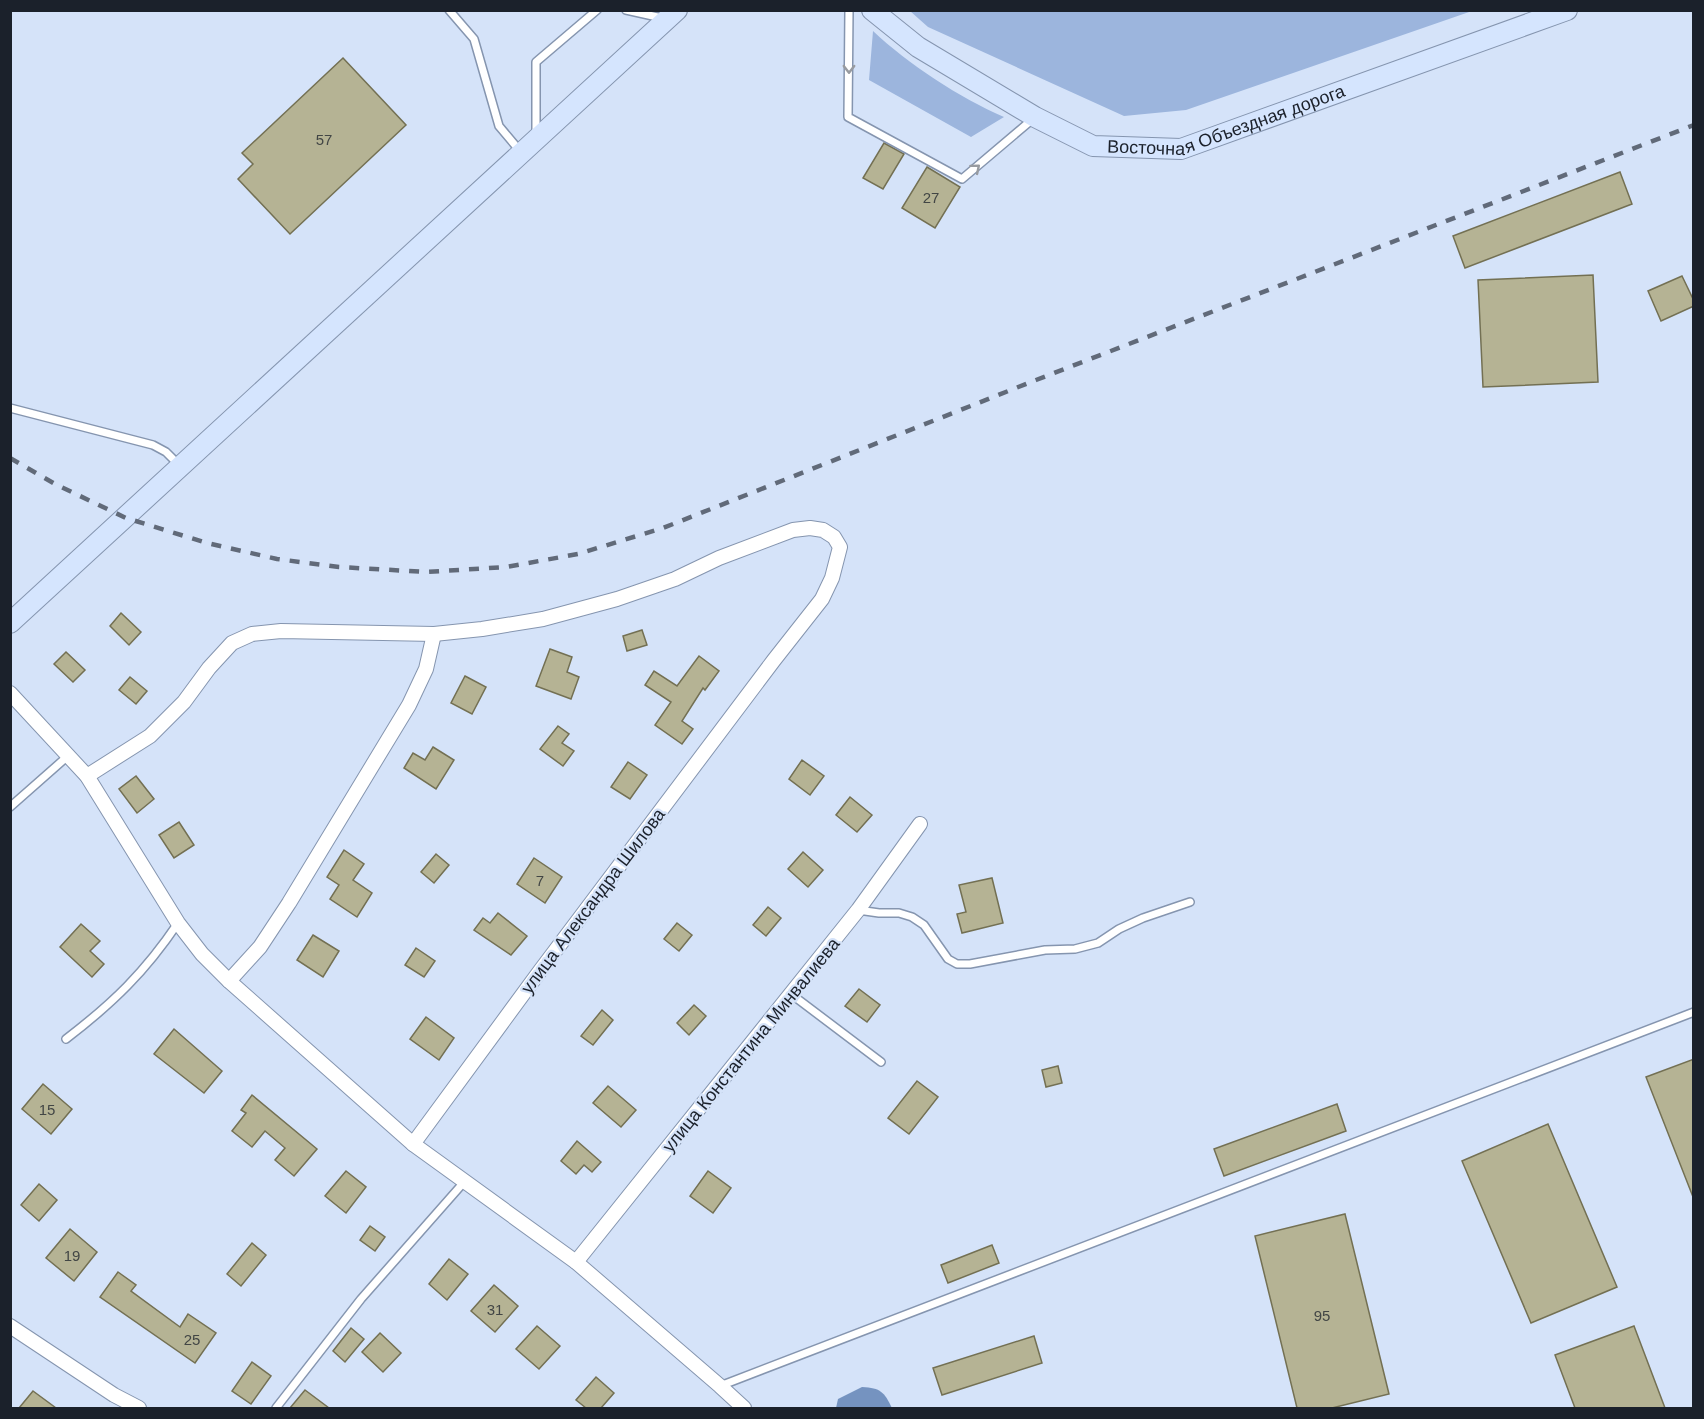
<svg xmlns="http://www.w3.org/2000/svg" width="1704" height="1419" font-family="Arial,sans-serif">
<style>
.green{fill:#9cb5dd}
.water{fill:#7593c0}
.building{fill:#b5b394;stroke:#737053;stroke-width:1.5}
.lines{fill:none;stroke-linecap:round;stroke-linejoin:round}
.lane-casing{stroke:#8595af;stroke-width:10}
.street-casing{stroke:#8595af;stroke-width:16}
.secondary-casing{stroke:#8595af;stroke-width:22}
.lane{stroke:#fff;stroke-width:7}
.street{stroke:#fff;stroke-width:14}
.secondary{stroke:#d5e5fe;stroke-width:20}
.rail{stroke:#616a79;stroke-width:4.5;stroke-dasharray:10 10;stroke-linecap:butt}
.oneway{stroke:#989ba0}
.labels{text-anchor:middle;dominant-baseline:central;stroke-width:4.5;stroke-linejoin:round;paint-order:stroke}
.number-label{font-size:15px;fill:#424645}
.street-label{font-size:18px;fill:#1b212b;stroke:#d5e3f9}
</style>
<rect width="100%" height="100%" fill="#d5e3f9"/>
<g class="green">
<polygon points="910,11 909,11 1472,11 1186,110 1124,116 928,27"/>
<path d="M873,31C908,64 960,98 1004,117L971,137L869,80Z"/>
</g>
<path class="water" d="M862,1387C881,1388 884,1392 892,1408H836L838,1399Z"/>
<g class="building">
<polygon points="343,58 406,125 290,234 238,179 253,164 242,153"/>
<polygon points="884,143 904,154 883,189 863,178"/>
<polygon points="927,167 960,187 935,228 902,208"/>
<polygon points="1620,172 1632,204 1465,268 1453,236"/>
<polygon points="1593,275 1598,382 1483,387 1478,280"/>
<polygon points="1682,276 1694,301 1694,306 1661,321 1648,291"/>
<polygon points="121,613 141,632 129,645 110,626"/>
<polygon points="642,630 647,645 627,651 623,636"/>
<polygon points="550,649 572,657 567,672 579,677 571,699 536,686"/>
<polygon points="66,652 85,670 73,682 54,664"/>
<polygon points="699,656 719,671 705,690 703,688 682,721 693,729 682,744 655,725 671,702 645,685 654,671 677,686"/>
<polygon points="465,676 486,687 472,714 451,703"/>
<polygon points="130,677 147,691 136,704 119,690"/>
<polygon points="558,726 569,734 562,743 574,751 563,766 540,749"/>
<polygon points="433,747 454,760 436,789 404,768 413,753 425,760"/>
<polygon points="802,760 824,776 810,795 789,779"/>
<polygon points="628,762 647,775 630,799 611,787"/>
<polygon points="136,776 154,799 137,813 119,789"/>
<polygon points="850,797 872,815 857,832 836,815"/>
<polygon points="179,822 194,845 174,858 159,835"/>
<polygon points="344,850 364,864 353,880 372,893 357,917 330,899 339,885 327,877"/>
<polygon points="803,852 823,870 808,887 788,869"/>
<polygon points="436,854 449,865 434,883 421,872"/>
<polygon points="534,858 562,877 545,903 517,884"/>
<polygon points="992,878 1003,923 962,933 957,914 966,912 959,885"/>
<polygon points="768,907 781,918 766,936 753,925"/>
<polygon points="498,913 527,936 511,955 474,930 483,918 490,923"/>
<polygon points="677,923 692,935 679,951 664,939"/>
<polygon points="81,924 100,941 90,951 104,964 92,977 60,947"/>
<polygon points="313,935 339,951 323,977 297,960"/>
<polygon points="416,948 435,961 424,977 405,965"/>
<polygon points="859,989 880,1005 867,1022 845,1006"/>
<polygon points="694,1005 706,1016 689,1035 677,1023"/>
<polygon points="602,1010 613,1020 593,1045 581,1036"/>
<polygon points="426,1017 454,1038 439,1060 410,1039"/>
<polygon points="174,1029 222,1071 204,1093 154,1054"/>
<polygon points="1694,1059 1694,1196 1693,1197 1646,1077"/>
<polygon points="1058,1066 1062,1083 1046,1087 1042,1070"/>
<polygon points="917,1081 938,1097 909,1134 888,1118"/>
<polygon points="43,1084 72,1109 51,1134 22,1109"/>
<polygon points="608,1086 636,1110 621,1127 593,1103"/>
<polygon points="252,1095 317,1149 294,1176 275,1160 285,1148 265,1131 252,1147 232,1131 246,1113 241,1110"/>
<polygon points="1337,1104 1346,1131 1224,1176 1214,1149"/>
<polygon points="1548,1124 1617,1287 1531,1323 1462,1161"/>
<polygon points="577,1141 601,1162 592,1172 584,1165 576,1174 561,1161"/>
<polygon points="346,1171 366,1187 346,1213 325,1196"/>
<polygon points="708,1171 731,1188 713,1213 690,1196"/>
<polygon points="39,1184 57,1200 39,1221 21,1205"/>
<polygon points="1345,1214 1389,1394 1332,1408 1297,1408 1255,1236"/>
<polygon points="370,1226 385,1237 375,1251 360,1240"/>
<polygon points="70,1229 97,1252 74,1281 46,1258"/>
<polygon points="252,1243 266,1255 241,1286 227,1274"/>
<polygon points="992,1245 999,1263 948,1283 941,1265"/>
<polygon points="449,1259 468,1274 447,1300 429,1284"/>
<polygon points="118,1272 136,1285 131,1291 180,1327 188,1314 216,1333 195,1363 100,1297"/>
<polygon points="494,1285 518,1306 495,1332 471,1311"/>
<polygon points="537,1326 560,1346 539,1369 516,1349"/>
<polygon points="1634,1326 1665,1408 1575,1408 1555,1355"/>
<polygon points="351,1328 364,1339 345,1362 333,1351"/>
<polygon points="380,1333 401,1353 383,1372 362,1352"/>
<polygon points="1034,1336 1042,1363 942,1395 933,1368"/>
<polygon points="252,1362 271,1376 251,1404 232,1391"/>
<polygon points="596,1377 614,1393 601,1408 586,1408 576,1400"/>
<polygon points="305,1390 329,1408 290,1408"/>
<polygon points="33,1391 56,1408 19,1408"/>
</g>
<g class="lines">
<defs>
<g id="lane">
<polyline points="449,10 474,39 499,126 520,151"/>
<polyline points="626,10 662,18"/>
<polyline points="849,10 848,117 962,179 1034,118"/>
<polyline points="536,135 536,62 597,10"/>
<polyline points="10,408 153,445 166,452 179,465"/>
<polyline points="10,807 69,755"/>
<polyline points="858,910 879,913 899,913 912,917 924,925 948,959 957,964 970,964 1045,950 1075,949 1098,943 1119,929 1143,918 1190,902"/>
<polyline points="791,994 881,1062"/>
<path d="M66,1039C113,1003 145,972 178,923"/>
<polyline points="720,1386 1694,1012"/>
<polyline points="276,1408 361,1299 465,1181"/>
</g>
<g id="street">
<polyline points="10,693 87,776 178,923 202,954 229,981 413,1144 576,1262 720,1386 744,1408"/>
<polyline points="87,776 150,736 184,702 209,668 232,643 252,634 281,631 434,634 482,629 543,619 617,599 675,579 719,558 793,530 810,528 823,530 834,537 840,547 832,578 822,599 774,660 540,971 413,1144"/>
<polyline points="229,981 260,947 289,903 409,705 426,669 434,634"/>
<polyline points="576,1262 858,910 920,824"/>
<polyline points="10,1326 114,1395 139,1408"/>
</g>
<g id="secondary">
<path id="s1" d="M872,10L918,47L1035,117L1093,146L1181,149L1567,10"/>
<polyline points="10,623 677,10"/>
</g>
</defs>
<use href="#lane" class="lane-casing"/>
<use href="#street" class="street-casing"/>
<use href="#secondary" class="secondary-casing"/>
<use href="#lane" class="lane"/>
<use href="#street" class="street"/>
<use href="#secondary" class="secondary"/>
<polyline class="rail" points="10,458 55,484 126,518 207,543 277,559 339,567 427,572 506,567 578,554 663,528 1036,380 1694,125"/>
</g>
<defs><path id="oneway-chevron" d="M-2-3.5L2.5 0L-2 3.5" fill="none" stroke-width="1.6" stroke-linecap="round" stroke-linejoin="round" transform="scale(1.5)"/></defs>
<g class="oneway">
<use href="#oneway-chevron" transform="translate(849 69) rotate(90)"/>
<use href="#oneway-chevron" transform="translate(976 168) rotate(-40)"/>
</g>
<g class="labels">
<g class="number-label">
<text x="324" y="139">57</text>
<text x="931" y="197">27</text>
<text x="540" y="880">7</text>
<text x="47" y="1109">15</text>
<text x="72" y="1255">19</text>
<text x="495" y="1309">31</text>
<text x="1322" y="1315">95</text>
<text x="192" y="1339">25</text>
</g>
<g class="street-label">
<text stroke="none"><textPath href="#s1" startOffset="398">Восточная Объездная дорога</textPath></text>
<text transform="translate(593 901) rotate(-53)">улица Александра Шилова</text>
<text transform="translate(751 1045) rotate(-51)">улица Константина Минвалиева</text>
</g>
</g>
<rect width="1704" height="1419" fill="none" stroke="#1b212b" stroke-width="24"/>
</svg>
